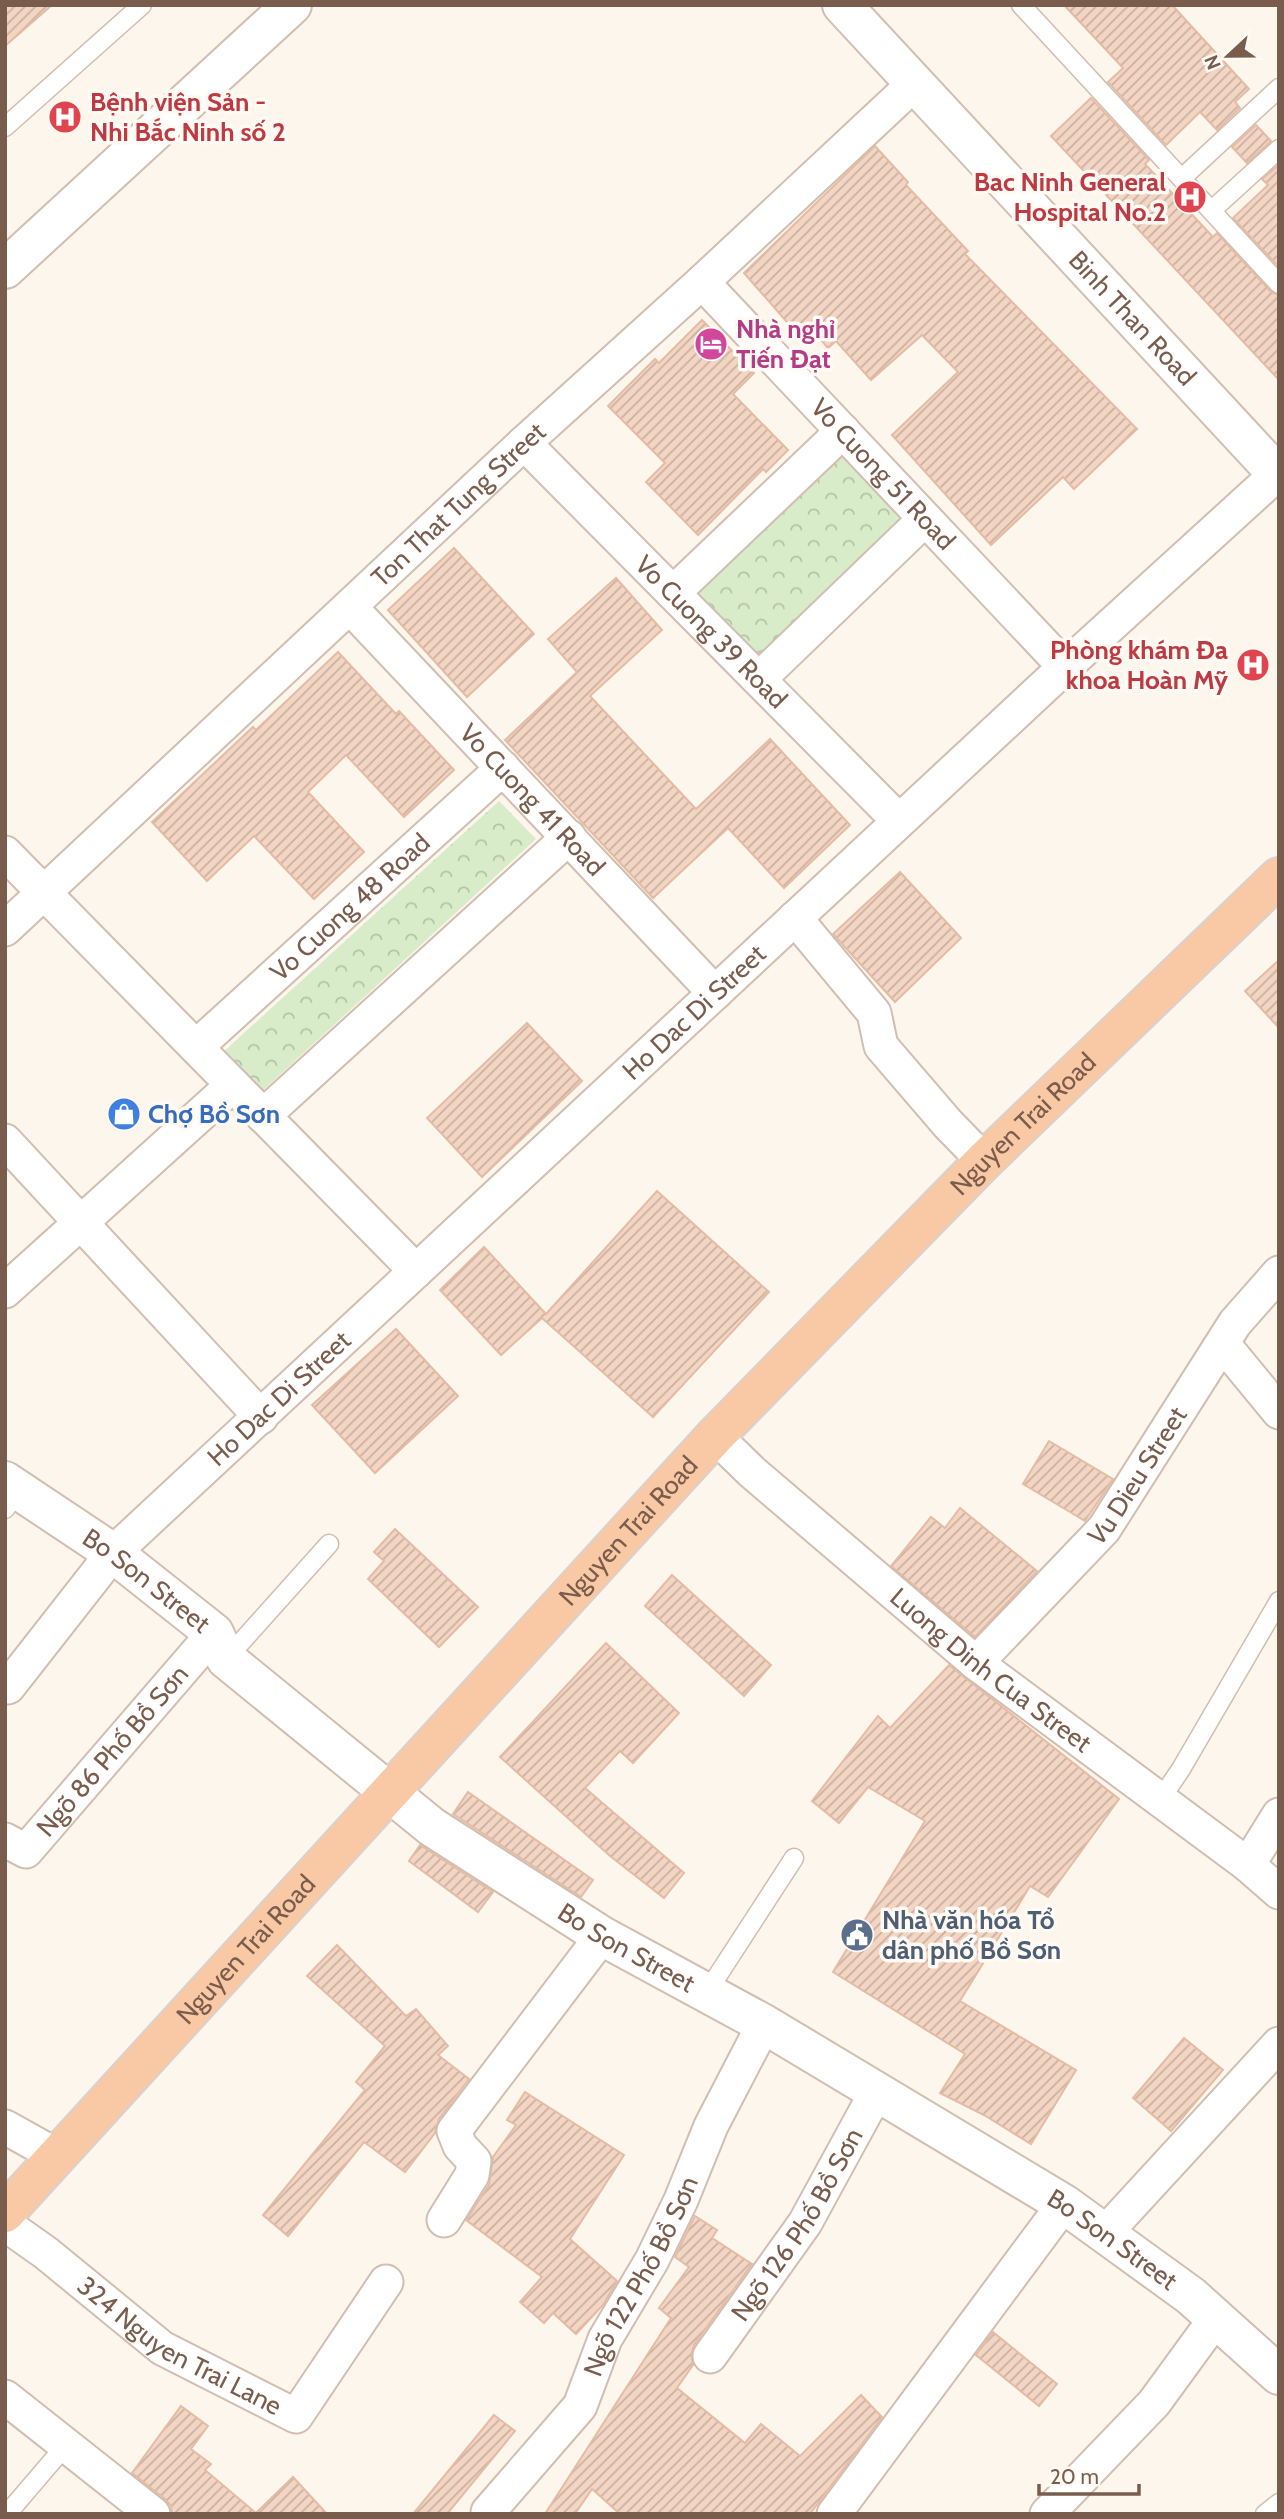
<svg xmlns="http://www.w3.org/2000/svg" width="1284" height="2519" font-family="Cabin,sans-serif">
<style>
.park{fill:url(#park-crowns)}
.building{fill:url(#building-hatch);stroke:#e6bba3;stroke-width:2}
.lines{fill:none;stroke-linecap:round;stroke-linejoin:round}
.service-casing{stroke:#d1beb0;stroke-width:21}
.minor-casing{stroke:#d1beb0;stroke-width:37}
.tertiary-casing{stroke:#d1beb0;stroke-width:42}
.trunk-casing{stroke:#dad1cd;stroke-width:42}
.service{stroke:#fff;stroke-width:18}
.minor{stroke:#fff;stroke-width:33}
.tertiary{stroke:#fff;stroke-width:38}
.trunk{stroke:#f9c8a4;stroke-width:38}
.labels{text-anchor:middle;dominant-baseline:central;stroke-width:7;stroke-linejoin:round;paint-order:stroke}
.health-label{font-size:26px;font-weight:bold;fill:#be3a42;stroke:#fffaf3;text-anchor:end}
.street-label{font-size:26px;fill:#7a5c4d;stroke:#fffaf3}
.hotel-label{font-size:26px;font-weight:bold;fill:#b23c85;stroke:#fffaf3;text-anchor:start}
.shop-label{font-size:26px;font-weight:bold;fill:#366cbe;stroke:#fffaf3;text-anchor:start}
.service-label{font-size:26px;font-weight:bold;fill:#4e5e75;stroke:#fffaf3;text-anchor:start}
</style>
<defs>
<pattern id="park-crowns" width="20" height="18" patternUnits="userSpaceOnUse" patternTransform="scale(1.75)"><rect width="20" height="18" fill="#d8ecc9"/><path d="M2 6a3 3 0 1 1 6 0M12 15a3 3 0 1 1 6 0" fill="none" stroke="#b4c2a5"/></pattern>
<pattern id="building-hatch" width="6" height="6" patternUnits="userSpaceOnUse" patternTransform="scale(1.75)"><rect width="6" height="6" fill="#f3d5c3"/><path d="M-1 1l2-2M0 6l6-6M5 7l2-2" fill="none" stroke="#cab0a1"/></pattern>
</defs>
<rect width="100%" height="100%" fill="#fdf6ec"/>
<g class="park">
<polygon points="841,437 921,519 758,668 682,589"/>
<polygon points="499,801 536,839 259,1094 222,1053"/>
</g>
<g class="building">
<polygon points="5,5 52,5 5,46"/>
<polygon points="1064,5 1172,5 1249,89 1235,102 1240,108 1217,130 1200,112 1166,145 1108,82 1123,68"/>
<polygon points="1091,98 1149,160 1145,164 1213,237 1217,233 1271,292 1279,295 1279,380 1051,136"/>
<polygon points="1256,125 1271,141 1247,163 1232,147"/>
<polygon points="875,146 908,182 906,185 968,251 965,254 1137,429 1074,489 1063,477 991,545 892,435 958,372 922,335 871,380 836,341 828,348 810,327 800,337 744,273"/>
<polygon points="1279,165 1279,267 1233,218 1268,185 1262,179"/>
<polygon points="702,320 754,373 733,394 788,450 766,472 763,469 698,535 646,482 665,463 608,406 655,359 659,363"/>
<polygon points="454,548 534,634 467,697 388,610"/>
<polygon points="616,578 662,630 590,696 696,809 770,739 850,825 784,888 728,828 653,898 505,740 577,672 548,639"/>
<polygon points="338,652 396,714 399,711 454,770 404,817 346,755 308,792 364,852 314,899 254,836 207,881 152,822 253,727 256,730"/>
<polygon points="900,872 961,938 895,1002 833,934"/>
<polygon points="1279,960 1279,1028 1245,991"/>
<polygon points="527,1023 582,1081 482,1177 427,1118"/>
<polygon points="657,1191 769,1292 653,1417 542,1318 501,1355 440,1290 484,1247 546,1314"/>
<polygon points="396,1329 458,1396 375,1473 312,1405"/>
<polygon points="1049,1441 1113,1479 1085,1521 1023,1484"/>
<polygon points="960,1508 1037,1571 975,1637 891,1566 931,1517 945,1528"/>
<polygon points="395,1529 478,1607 439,1647 368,1579 384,1561 374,1552"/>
<polygon points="672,1575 771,1665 744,1696 645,1606"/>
<polygon points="606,1643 679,1713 633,1763 620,1751 585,1788 684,1873 664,1898 610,1856 500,1757"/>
<polygon points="949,1665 1119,1799 1048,1897 1030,1886 960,2001 1076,2070 1031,2144 984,2115 940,2093 965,2054 833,1972 925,1821 868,1787 839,1823 812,1801 878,1716 890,1728"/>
<polygon points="468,1792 593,1880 581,1897 453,1814"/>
<polygon points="420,1845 493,1892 478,1912 409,1861"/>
<polygon points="337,1945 406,2016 416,2009 448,2046 438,2055 469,2079 439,2119 435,2133 405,2172 364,2142 288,2236 263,2215 365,2090 356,2082 385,2046 307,1976"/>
<polygon points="1184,2038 1223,2070 1171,2131 1133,2098"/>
<polygon points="525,2092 624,2155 570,2239 617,2281 603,2305 576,2334 553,2313 544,2323 520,2302 542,2277 466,2220 489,2185 493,2157 516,2125 507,2120"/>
<polygon points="695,2216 717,2230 712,2238 752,2264 694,2345 691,2355 693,2365 677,2388 745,2443 761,2424 800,2456 861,2395 882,2417 810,2514 620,2514 592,2489 575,2514 545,2514 671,2318 659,2308 689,2267 675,2257"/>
<polygon points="993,2332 1057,2384 1039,2406 976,2355"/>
<polygon points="181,2406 208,2426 191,2449 211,2464 205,2470 256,2513 293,2477 327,2514 172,2514 171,2506 165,2499 132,2473"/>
<polygon points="494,2415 515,2431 447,2514 413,2514"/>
</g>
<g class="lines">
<defs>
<g id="service">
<polyline points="1021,5 1279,284"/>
<polyline points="5,127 142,5"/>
<polyline points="1182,178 1279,88"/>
<polyline points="1212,210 1279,149"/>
<polyline points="5,1509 20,1489"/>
<polyline points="226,1659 329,1544"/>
<polyline points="1160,1800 1181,1769 1279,1601"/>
<polyline points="707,1992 794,1858"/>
<polyline points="7,2514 66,2445"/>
<polyline points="1265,2514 1279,2503"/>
</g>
<g id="minor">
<path id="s1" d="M702,282L1065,667"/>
<path id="s2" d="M524,443L899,821"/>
<polyline points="673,593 843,431"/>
<path id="s3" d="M351,608L715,993"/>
<polyline points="759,679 925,519"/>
<polyline points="5,853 416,1271"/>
<polyline points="795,918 874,1013 881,1046 948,1124 984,1161"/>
<path id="s4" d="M5,929L524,443L702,282L915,83"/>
<path id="s5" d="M196,1047L503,768"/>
<polyline points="263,1116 569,837"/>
<polyline points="5,1141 261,1417"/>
<polyline points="5,1291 233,1085"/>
<polyline points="1223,1344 1279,1412"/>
<path id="s6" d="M715,1436L752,1472L976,1663L1248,1865L1279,1892"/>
<path id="s7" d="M976,1663L1104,1529L1235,1323L1279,1273"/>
<path id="s8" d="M8,1687L113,1553L1065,667L1277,474"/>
<path id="s9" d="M5,1840L26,1851L214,1633"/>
<polyline points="1248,1865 1279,1815"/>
<polyline points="5,2127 57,2156"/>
<polyline points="444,2220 472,2175 474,2161 460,2146 454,2131 602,1936"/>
<path id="s10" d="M5,2224L46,2253L162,2348L296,2416L386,2282"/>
<polyline points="1106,2232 1279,2044"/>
<path id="s11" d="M710,2356L805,2223L877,2091"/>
<polyline points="5,2397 153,2514"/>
<path id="s12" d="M488,2512L580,2406L605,2339L652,2260L681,2200L711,2126L764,2024"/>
<polyline points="834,2514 1064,2204"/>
<polyline points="1047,2514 1154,2403 1216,2318"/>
</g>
<g id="tertiary">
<path id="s13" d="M842,5L1279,476"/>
<polyline points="5,269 292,5"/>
<path id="s14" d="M5,1481L113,1553L214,1633L226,1659L432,1827L602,1936L764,2024L1064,2204L1191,2296L1279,2375"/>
</g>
<g id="trunk">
<path id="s15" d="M5,2213L715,1436L984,1161L1279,877"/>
</g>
</defs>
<use href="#service" class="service-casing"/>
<use href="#minor" class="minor-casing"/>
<use href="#tertiary" class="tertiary-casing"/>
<use href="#trunk" class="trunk-casing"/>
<use href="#service" class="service"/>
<use href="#minor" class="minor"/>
<use href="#tertiary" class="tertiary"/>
<use href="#trunk" class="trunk"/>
</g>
<defs>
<symbol id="hospital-disc" viewBox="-11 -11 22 22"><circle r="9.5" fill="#e0444e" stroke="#fffaf3"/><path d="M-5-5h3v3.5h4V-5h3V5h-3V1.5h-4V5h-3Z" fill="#fff"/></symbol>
<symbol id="hotel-disc" viewBox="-11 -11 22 22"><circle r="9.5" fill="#d1479c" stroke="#fffaf3"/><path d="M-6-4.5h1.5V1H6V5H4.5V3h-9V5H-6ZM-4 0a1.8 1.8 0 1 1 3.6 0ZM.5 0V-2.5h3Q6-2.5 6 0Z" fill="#fff"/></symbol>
<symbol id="shop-disc" viewBox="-11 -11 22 22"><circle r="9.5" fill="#3f7fe0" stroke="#fffaf3"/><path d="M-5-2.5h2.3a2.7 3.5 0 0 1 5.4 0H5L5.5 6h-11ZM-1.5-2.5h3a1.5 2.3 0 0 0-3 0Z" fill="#fff"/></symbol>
<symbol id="civic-disc" viewBox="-11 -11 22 22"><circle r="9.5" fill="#5c6f8a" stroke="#fffaf3"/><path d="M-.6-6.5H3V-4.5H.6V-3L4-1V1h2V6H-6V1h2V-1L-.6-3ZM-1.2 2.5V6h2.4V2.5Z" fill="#fff"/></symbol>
</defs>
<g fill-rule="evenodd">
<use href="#hospital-disc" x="46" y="98" width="38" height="38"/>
<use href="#hospital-disc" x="1171" y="178" width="38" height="38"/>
<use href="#hotel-disc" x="692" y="325" width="38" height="38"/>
<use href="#hospital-disc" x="1234" y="646" width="38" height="38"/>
<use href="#shop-disc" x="105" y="1095" width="38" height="38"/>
<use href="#civic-disc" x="838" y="1916" width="38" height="38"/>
</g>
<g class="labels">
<g class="health-label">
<text x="90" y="102" text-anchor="start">Bệnh viện Sản -<tspan x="90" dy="30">Nhi Bắc Ninh số 2</tspan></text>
<text x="1166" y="182">Bac Ninh General<tspan x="1166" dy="30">Hospital No.2</tspan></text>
<text x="1228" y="650">Phòng khám Đa<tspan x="1228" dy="30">khoa Hoàn Mỹ</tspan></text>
</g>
<g class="street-label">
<text stroke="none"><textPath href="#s13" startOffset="427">Binh Than Road</textPath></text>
<text stroke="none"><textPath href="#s1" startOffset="264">Vo Cuong 51 Road</textPath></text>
<text stroke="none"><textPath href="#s4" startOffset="621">Ton That Tung Street</textPath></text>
<text stroke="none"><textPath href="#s2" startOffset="266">Vo Cuong 39 Road</textPath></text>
<text stroke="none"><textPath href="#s3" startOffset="264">Vo Cuong 41 Road</textPath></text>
<text stroke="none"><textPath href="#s5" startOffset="208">Vo Cuong 48 Road</textPath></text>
<text stroke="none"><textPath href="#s8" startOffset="964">Ho Dac Di Street</textPath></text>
<text stroke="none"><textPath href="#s15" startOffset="1491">Nguyen Trai Road</textPath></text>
<text stroke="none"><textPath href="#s8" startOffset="397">Ho Dac Di Street</textPath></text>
<text stroke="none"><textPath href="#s7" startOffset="248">Vu Dieu Street</textPath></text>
<text stroke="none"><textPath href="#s15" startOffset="924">Nguyen Trai Road</textPath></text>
<text stroke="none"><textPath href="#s14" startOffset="173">Bo Son Street</textPath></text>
<text stroke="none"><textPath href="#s6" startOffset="362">Luong Dinh Cua Street</textPath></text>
<text stroke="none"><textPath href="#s9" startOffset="156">Ngõ 86 Phố Bồ Sơn</textPath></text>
<text stroke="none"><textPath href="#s14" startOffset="782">Bo Son Street</textPath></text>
<text stroke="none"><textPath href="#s15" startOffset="357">Nguyen Trai Road</textPath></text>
<text stroke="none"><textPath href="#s11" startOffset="158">Ngõ 126 Phố Bồ Sơn</textPath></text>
<text stroke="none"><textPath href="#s14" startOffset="1349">Bo Son Street</textPath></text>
<text stroke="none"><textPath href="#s12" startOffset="284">Ngõ 122 Phố Bồ Sơn</textPath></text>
<text stroke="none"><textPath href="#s10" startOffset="214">324 Nguyen Trai Lane</textPath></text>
</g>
<g class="hotel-label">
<text x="736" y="329">Nhà nghỉ<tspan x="736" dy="30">Tiến Đạt</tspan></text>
</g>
<g class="shop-label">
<text x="148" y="1114">Chợ Bồ Sơn</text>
</g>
<g class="service-label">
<text x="882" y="1920">Nhà văn hóa Tổ<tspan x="882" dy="30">dân phố Bồ Sơn</tspan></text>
</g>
</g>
<rect width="1284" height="2519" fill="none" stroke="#7a5c4d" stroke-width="14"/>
<g transform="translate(1228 56) rotate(248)" stroke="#fffaf3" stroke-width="5" paint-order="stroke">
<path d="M0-5L12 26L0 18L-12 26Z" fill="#7a5c4d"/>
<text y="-10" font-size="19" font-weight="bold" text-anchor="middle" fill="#7a5c4d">N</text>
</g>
<path d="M1039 2484v10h100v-10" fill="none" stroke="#7a5c4d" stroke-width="3.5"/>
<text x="1050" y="2484" font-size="21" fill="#7a5c4d" stroke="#fffaf3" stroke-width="5" paint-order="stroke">20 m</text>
</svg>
